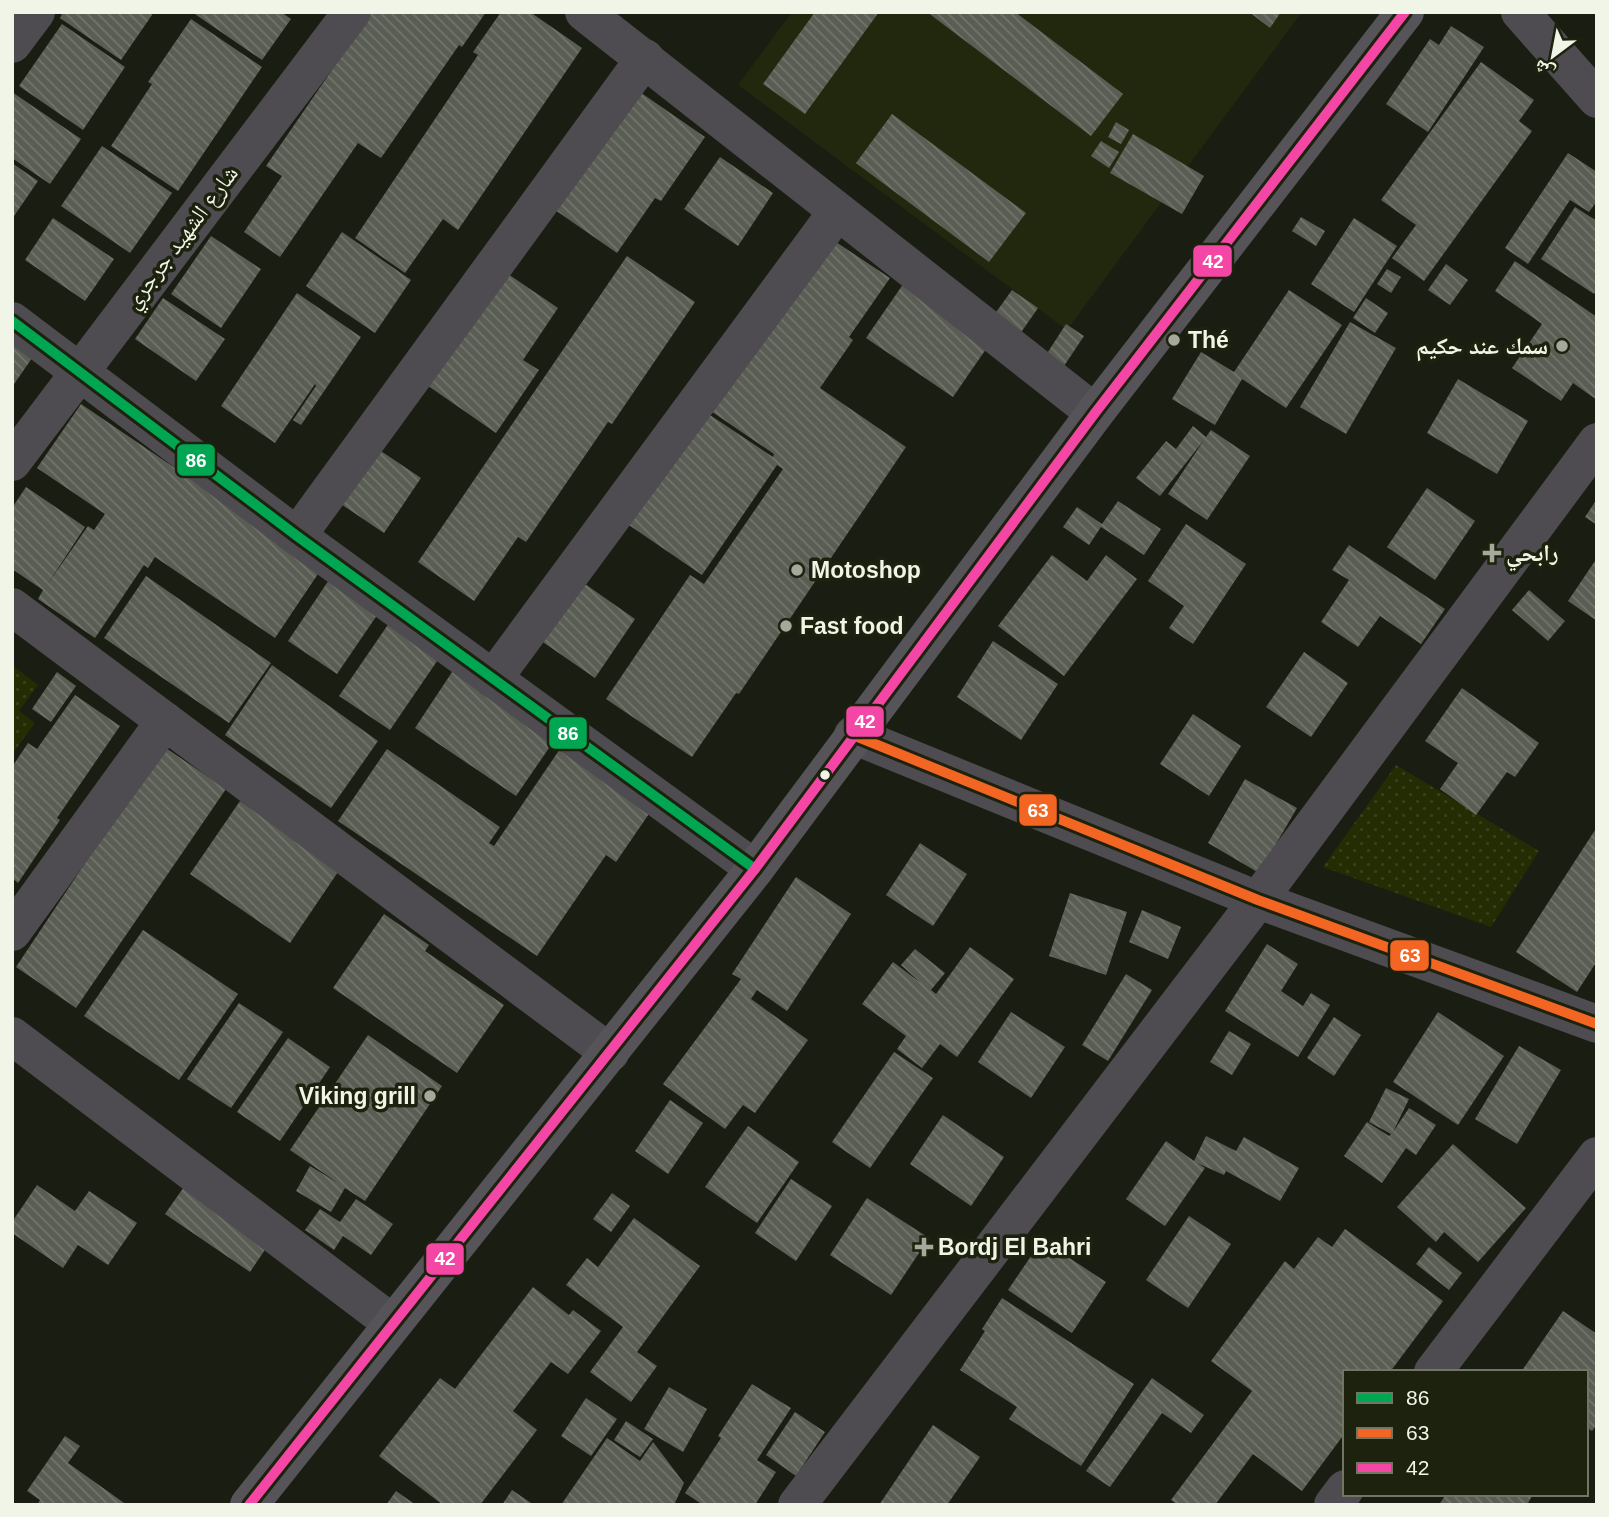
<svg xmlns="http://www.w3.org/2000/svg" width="1609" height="1517" font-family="Arial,'Noto Naskh Arabic',sans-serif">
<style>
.built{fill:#22280e}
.grass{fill:url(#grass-dots)}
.building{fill:url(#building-back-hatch)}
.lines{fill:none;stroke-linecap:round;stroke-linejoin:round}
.minor{stroke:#4e4c50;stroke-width:38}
.major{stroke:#565458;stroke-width:38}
.bus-1-casing{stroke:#1c220d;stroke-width:16}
.bus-2-casing{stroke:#1c220d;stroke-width:16}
.bus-3-casing{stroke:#1c220d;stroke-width:16}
.bus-1{stroke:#00a651;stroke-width:10}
.bus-2{stroke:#f26522;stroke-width:10}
.bus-3{stroke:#f346a5;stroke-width:10}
.poi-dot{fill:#a5a99c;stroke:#1c220d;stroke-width:2.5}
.bus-dot{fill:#f0f5e7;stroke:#1c220d;stroke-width:2.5}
.labels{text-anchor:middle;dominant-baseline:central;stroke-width:7;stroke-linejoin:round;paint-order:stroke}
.street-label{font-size:23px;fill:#f0f5e7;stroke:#1c220d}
.poi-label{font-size:23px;font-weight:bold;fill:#f0f5e7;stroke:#1c220d;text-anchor:start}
.line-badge{stroke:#1c220d;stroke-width:2.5}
.badge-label{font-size:19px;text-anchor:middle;font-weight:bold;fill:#fff}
</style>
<defs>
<pattern id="grass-dots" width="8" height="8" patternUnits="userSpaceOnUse" patternTransform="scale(1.75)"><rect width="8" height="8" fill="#242c04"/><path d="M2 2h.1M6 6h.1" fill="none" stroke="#39411c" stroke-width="1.8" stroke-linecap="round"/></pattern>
<pattern id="building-back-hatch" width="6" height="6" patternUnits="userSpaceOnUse" patternTransform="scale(1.75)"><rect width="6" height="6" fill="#5a5d53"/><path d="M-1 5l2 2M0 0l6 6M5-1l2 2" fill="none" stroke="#72756c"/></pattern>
</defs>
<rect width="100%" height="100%" fill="#1a1d12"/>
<polygon class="built" points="792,12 1302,12 1067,330 738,85"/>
<g class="grass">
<polygon points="12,665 38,685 19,711 35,723 12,754"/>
<polygon points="1396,765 1539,851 1491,927 1323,867"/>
</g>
<g class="building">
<polygon points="63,12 149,12 152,15 121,60 60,18"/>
<polygon points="192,12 281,12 291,19 262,60"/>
<polygon points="368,12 486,12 462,47 459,45 381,158 358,143 280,257 244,232 282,176 266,166 345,51"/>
<polygon points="501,12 530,12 582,48 458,230 443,219 405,273 355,238 478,55 473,52"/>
<polygon points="815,12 879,12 805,114 763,84"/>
<polygon points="927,12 1015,12 1123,94 1091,136"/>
<polygon points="1249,12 1281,12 1270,28"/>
<polygon points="191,19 262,67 178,191 111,146 152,84 148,82"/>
<polygon points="62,24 125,67 83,130 19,86"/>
<polygon points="1451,26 1484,47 1428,132 1386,104 1430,39 1439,45"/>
<polygon points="1481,62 1534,100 1519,121 1532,131 1424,281 1392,258 1416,225 1381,200"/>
<polygon points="637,90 705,137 661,201 655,198 617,253 555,210"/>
<polygon points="12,92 81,139 50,184 12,158"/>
<polygon points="892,114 1026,213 989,262 856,163"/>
<polygon points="1116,122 1129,130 1121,144 1108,137"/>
<polygon points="1133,134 1204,176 1182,214 1110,173"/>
<polygon points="1101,141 1119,152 1109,168 1091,156"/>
<polygon points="102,146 172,193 130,253 61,206"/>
<polygon points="1568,153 1597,172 1597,201 1589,212 1570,200 1528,264 1505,248"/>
<polygon points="720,157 773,193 738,246 684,209"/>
<polygon points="12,163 38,181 12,219"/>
<polygon points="1575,207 1597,221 1597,289 1594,294 1541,259"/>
<polygon points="1301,217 1325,231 1316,246 1292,231"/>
<polygon points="53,218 114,259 85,301 25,260"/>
<polygon points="1354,218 1397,246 1354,312 1311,284"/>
<polygon points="342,232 411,280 375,333 306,286"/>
<polygon points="211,236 261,269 221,328 171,294"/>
<polygon points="830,238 890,278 849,337 853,340 820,388 906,447 739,694 736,693 692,757 606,699 690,575 704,584 783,469 777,465 702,575 623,521 698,407 773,457 774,454 705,407"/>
<polygon points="627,256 695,302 612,424 608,422 526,542 518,537 474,601 418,562"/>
<polygon points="1515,261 1597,317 1597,400 1573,383 1561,401 1512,368 1542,324 1495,291"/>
<polygon points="1446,264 1468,280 1450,305 1428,290"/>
<polygon points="1387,269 1401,277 1391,293 1377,284"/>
<polygon points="502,270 558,308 523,360 539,370 496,433 424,383"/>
<polygon points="908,277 995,336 953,397 866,338"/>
<polygon points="1012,290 1038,308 1015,341 989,322"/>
<polygon points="1289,290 1342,325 1286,408 1242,379 1215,425 1172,399 1201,352 1234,372"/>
<polygon points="297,293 361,337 301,425 293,420 316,386 315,384 275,443 221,406"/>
<polygon points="163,298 225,339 196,381 135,339"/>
<polygon points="1366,298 1388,313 1375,333 1353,318"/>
<polygon points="1350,322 1396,348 1346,434 1300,407"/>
<polygon points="1066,324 1084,336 1064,366 1046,355"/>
<polygon points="12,334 37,351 12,387"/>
<polygon points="1458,379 1528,421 1497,474 1427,433"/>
<polygon points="81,404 322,568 275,638 155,557 148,568 144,565 95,638 38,599 43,590 12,569 12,508 26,487 85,527 47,585 88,526 94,530 105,514 37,468"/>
<polygon points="1193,426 1206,437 1211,430 1250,456 1207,520 1168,494 1204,440 1160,496 1136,478 1166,441 1176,449"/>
<polygon points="366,441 421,478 384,533 329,496"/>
<polygon points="1427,488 1475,521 1435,580 1387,547"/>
<polygon points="1597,499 1597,525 1585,517"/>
<polygon points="1118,501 1161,529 1144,555 1101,527 1089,545 1063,527 1077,507 1102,524"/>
<polygon points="1186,524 1246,564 1193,644 1169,628 1184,606 1148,581"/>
<polygon points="1349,545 1445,609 1421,644 1380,616 1358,647 1321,622 1349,580 1332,570"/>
<polygon points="1052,555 1087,581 1106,555 1137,579 1064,676 998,626"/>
<polygon points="1597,558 1597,621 1568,601"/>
<polygon points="337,568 386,602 337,674 288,641"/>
<polygon points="146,576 271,663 229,723 104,638"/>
<polygon points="575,577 635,619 595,678 534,636"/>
<polygon points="1529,590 1565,621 1548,641 1512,610"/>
<polygon points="396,613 446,648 390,730 339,696"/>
<polygon points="993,641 1058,684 1021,740 957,697"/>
<polygon points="1304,652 1348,683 1311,737 1266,707"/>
<polygon points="458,663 560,732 516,796 415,728"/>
<polygon points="272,665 378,741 331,808 225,735"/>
<polygon points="57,672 76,686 51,722 32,709"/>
<polygon points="1462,688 1539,743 1515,777 1507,772 1476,815 1440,789 1458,763 1425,741"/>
<polygon points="75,695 120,726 57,818 60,820 18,883 12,878 12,767 28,743 37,749"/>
<polygon points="1193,714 1241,746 1209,796 1160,764"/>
<polygon points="163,746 226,789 76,1008 16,967"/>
<polygon points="562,746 653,808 616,862 606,855 537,956 338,821 387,749 500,827 489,843 494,846"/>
<polygon points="1245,779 1297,808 1259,873 1208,843"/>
<polygon points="240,801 340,869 290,943 190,874"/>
<polygon points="1597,827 1597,961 1577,992 1516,952"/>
<polygon points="920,843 967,874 933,926 886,895"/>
<polygon points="796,877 851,914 787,1011 757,990 751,999 808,1040 755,1113 743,1105 725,1129 663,1084 741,979 732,974"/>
<polygon points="1070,893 1127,912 1106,975 1049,956"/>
<polygon points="1142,910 1181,927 1168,959 1129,942"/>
<polygon points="384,914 429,945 425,951 504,1005 457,1073 333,988"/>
<polygon points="143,930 238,994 179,1080 84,1016"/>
<polygon points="1267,944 1298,964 1281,991 1303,1006 1311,993 1330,1005 1298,1057 1225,1011"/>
<polygon points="970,947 1014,979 957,1057 940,1044 922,1068 897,1049 906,1036 862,1004 893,962 921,983 901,965 915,949 945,973 931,990 936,994"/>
<polygon points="1126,974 1152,990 1108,1061 1082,1045"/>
<polygon points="239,1003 283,1032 231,1108 187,1079"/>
<polygon points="1011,1012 1065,1047 1031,1098 978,1062"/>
<polygon points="1438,1012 1504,1056 1458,1125 1393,1082"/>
<polygon points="1334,1017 1361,1035 1334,1076 1307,1058"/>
<polygon points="1229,1031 1251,1044 1232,1075 1210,1062"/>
<polygon points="368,1035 442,1086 365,1201 345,1188 331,1212 296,1191 310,1166 338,1183 290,1150"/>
<polygon points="288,1038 330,1067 280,1141 237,1112"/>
<polygon points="1519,1046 1561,1070 1517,1144 1475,1119"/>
<polygon points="894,1052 933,1078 870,1168 832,1142"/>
<polygon points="1386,1088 1409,1099 1393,1132 1409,1108 1436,1125 1416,1155 1406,1148 1382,1183 1344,1156 1367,1122 1389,1136 1391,1134 1369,1122"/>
<polygon points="670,1100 703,1123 668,1174 635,1151"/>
<polygon points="943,1115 1004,1157 971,1206 910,1164"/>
<polygon points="748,1126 799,1162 757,1223 705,1187"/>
<polygon points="1206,1136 1236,1151 1244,1137 1299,1168 1280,1201 1226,1171 1224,1175 1197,1163 1205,1168 1165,1226 1126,1199 1166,1141 1194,1161"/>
<polygon points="1453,1144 1526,1208 1478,1262 1444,1232 1436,1242 1397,1207"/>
<polygon points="791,1179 832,1206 796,1261 755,1233"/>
<polygon points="186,1184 271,1241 250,1272 165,1214"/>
<polygon points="37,1185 75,1211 89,1191 137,1223 108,1265 78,1245 63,1268 12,1233 12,1222"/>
<polygon points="612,1193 630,1206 611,1232 593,1219"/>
<polygon points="867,1198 929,1238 891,1295 830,1255"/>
<polygon points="356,1199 393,1224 371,1255 343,1236 334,1250 305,1230 320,1209 340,1222"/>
<polygon points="1189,1216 1231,1244 1188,1308 1146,1280"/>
<polygon points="634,1218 700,1266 637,1352 657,1366 631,1402 590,1372 623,1327 566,1285 587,1258 598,1267"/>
<polygon points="1345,1229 1443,1301 1390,1372 1345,1372 1345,1433 1302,1491 1253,1454 1215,1505 1178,1505 1171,1500 1252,1391 1211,1361 1285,1261 1294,1269 1318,1237 1332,1247"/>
<polygon points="1042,1240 1106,1282 1072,1333 1008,1290"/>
<polygon points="1429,1247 1462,1273 1449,1290 1416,1264"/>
<polygon points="533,1287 569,1315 573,1310 601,1331 568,1374 551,1362 513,1411 537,1430 480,1505 443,1505 379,1456 440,1378 455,1389"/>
<polygon points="1002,1298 1134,1384 1081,1466 1009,1419 1017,1407 960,1370 985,1331 982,1329"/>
<polygon points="1563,1311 1597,1334 1597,1424 1592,1431 1586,1427 1586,1372 1521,1372"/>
<polygon points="1152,1378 1204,1415 1191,1433 1162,1413 1110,1487 1086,1471"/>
<polygon points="752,1384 791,1408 757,1460 776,1472 755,1505 703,1505 685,1493 721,1438 718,1436"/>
<polygon points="669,1387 707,1409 683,1452 644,1429"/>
<polygon points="586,1398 617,1419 591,1456 561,1436"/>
<polygon points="795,1412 825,1432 796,1476 766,1455"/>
<polygon points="626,1421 653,1439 640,1457 614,1440"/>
<polygon points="933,1425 980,1457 947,1505 879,1505"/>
<polygon points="65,1436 80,1446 68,1463 127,1505 37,1505 40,1500 27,1491"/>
<polygon points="607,1438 640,1461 653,1442 684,1483 674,1505 561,1505"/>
<polygon points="512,1490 534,1505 502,1505"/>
<polygon points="396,1491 416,1505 386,1505"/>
<polygon points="1446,1494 1533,1494 1527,1505 1439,1505"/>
</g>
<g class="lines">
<g class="minor">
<polyline points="584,12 1095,413"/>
<polyline points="1520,12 1597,99"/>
<polyline points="12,44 36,12"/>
<polyline points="12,321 297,536 755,869"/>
<polyline points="12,462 352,12"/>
<polyline points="297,536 645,58"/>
<polyline points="12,607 610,1053"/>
<polyline points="493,679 837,212"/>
<polyline points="853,735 1258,900 1597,1024"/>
<polyline points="12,932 165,721"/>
<polyline points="12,1036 392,1323"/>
<polyline points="1433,1372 1597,1156"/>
<polyline points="797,1505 1258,900 1597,442"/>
<polyline points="1333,1505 1345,1489"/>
</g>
<polyline class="major" points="249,1505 755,869 1095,413 1405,12"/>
<defs>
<polyline id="bus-1" points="12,321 297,536 755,869"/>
<polyline id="bus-2" points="853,735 1258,900 1597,1024"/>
<polyline id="bus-3" points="249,1505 755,869 1095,413 1405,12"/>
</defs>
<use href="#bus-1" class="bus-1-casing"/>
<use href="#bus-2" class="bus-2-casing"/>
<use href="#bus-3" class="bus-3-casing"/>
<use href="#bus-1" class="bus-1"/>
<use href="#bus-2" class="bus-2"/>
<use href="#bus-3" class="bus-3"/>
</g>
<g class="poi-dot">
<circle cx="1174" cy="340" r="7"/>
<circle cx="1562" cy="346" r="7"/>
<path d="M1488.5 542.5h7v7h7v7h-7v7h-7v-7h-7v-7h7z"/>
<circle cx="797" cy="570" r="7"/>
<circle cx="786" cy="626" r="7"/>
<circle cx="430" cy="1096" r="7"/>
<path d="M920.5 1236.5h7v7h7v7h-7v7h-7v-7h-7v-7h7z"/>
</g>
<circle class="bus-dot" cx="825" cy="775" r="6"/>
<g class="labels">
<g class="street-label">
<text transform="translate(181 237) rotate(-53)">شارع الشهيد جرجري</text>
</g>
<g class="poi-label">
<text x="1188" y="340">Thé</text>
<text x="1548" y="346" text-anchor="end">سمك عند حكيم</text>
<text x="1506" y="553">رابحي</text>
<text x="811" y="570">Motoshop</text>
<text x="800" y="626">Fast food</text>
<text x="416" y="1096" text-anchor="end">Viking grill</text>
<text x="938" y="1247">Bordj El Bahri</text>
</g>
</g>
<g class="line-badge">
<rect x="1192" y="244" width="41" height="34" rx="7" fill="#f346a5"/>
<rect x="176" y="443" width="40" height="34" rx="7" fill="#00a651"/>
<rect x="845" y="705" width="40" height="33" rx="7" fill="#f346a5"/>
<rect x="548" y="716" width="40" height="34" rx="7" fill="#00a651"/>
<rect x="1018" y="793" width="40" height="34" rx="7" fill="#f26522"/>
<rect x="1389" y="939" width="41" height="33" rx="7" fill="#f26522"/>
<rect x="425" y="1242" width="40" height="34" rx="7" fill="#f346a5"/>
</g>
<g class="badge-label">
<text x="1213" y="268">42</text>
<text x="196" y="467">86</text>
<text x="865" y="728">42</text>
<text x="568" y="740">86</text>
<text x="1038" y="817">63</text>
<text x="1410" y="962">63</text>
<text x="445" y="1265">42</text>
</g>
<rect width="1609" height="1517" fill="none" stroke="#f0f5e7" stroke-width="28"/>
<rect x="1343" y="1370" width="245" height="126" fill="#1c220d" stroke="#717664" stroke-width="2"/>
<rect x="1357" y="1393" width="35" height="10" fill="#00a651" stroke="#717664" stroke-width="2"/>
<text x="1406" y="1405" font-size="21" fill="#f0f5e7">86</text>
<rect x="1357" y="1428" width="35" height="10" fill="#f26522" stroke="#717664" stroke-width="2"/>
<text x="1406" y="1440" font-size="21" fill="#f0f5e7">63</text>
<rect x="1357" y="1463" width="35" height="10" fill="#f346a5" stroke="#717664" stroke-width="2"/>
<text x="1406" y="1475" font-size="21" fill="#f0f5e7">42</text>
<g transform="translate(1553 56) rotate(212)" stroke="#1c220d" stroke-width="5" paint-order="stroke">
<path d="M0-5L12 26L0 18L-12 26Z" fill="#f0f5e7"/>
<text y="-10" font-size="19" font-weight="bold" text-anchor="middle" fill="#f0f5e7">ش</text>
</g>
</svg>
